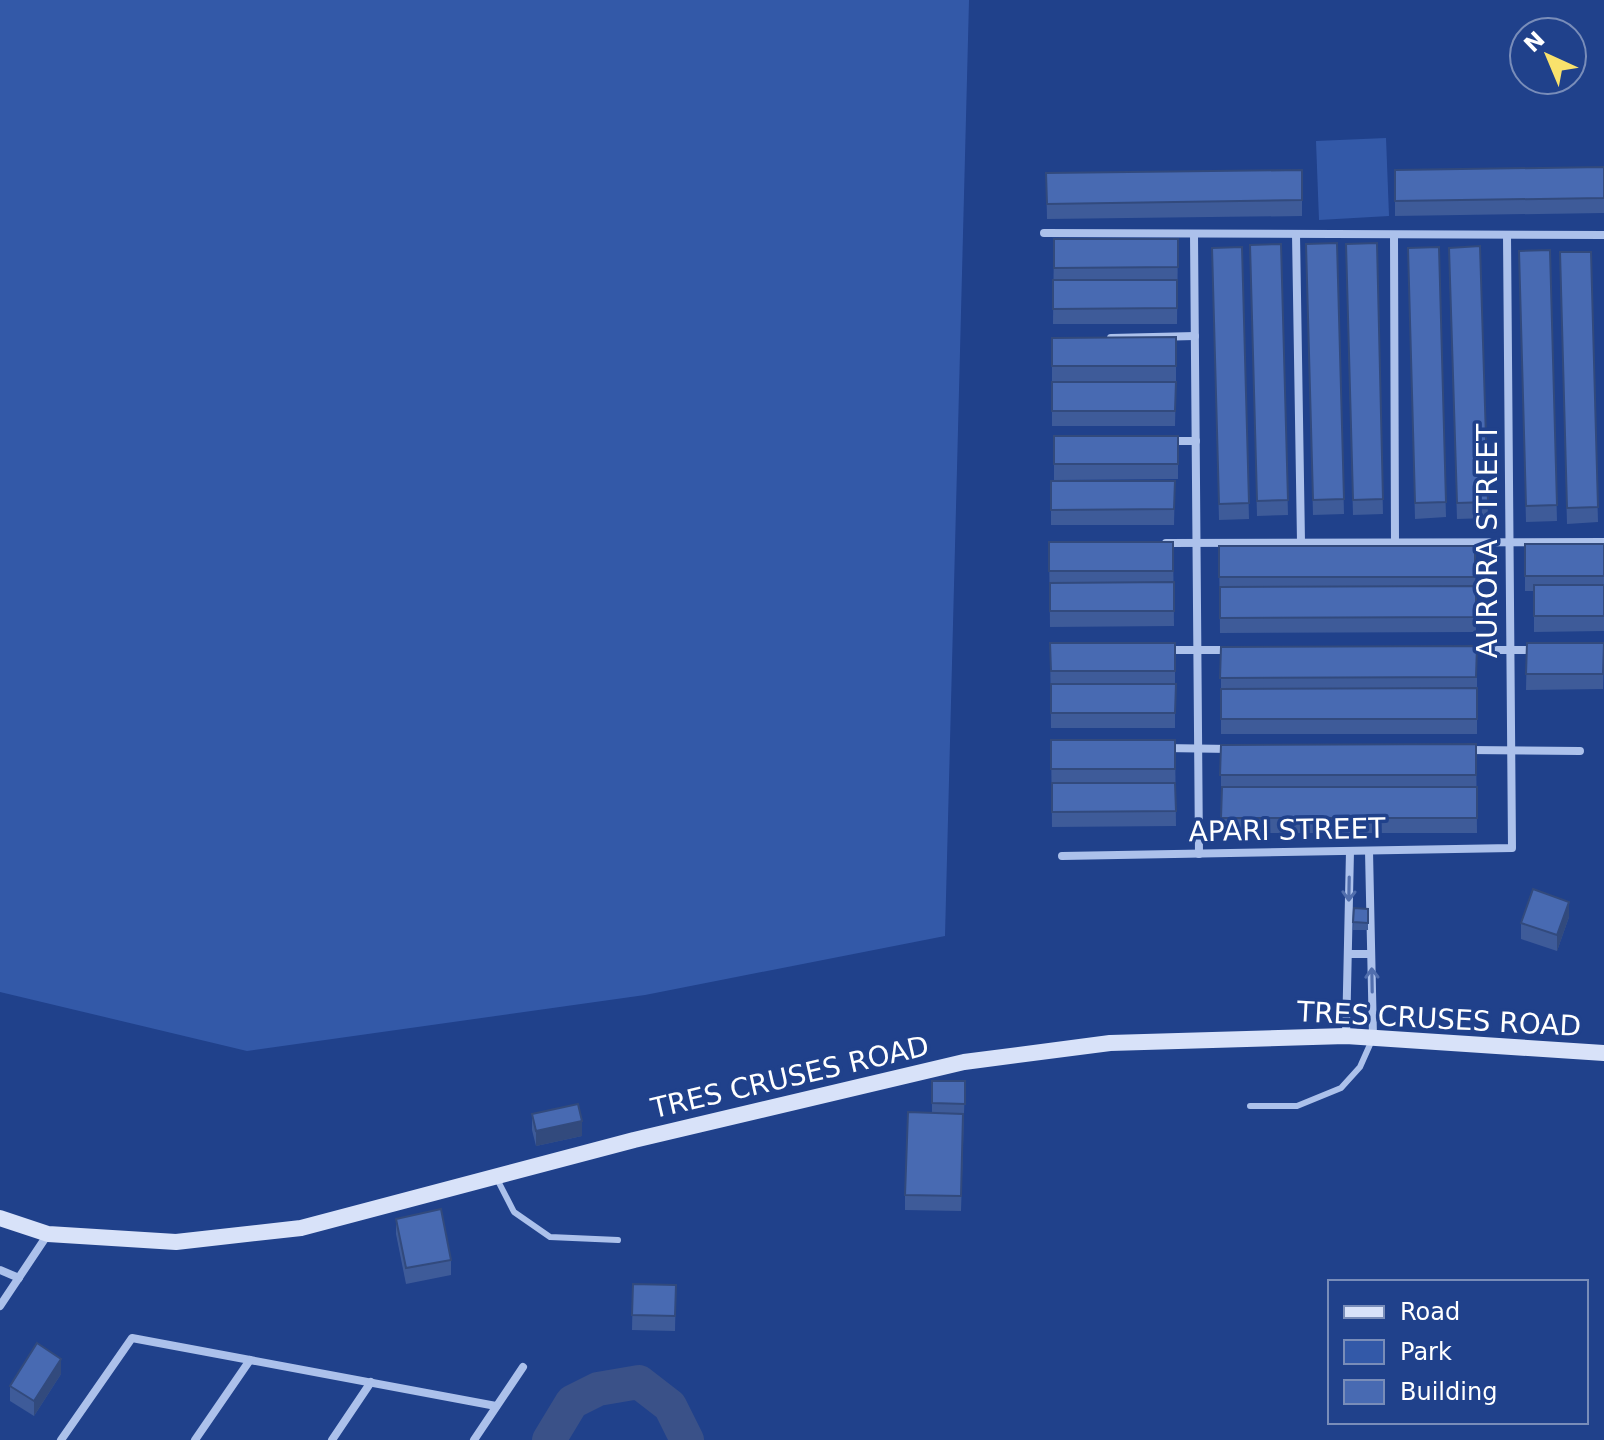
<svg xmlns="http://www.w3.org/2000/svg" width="1604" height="1440" font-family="'DejaVu Sans',sans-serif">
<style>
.green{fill:#3359a8}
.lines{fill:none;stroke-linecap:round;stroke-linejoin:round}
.canal{stroke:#3a5188;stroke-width:34}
.lane{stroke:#acc1eb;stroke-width:6}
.street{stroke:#acc1eb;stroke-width:8}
.secondary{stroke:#d8e2f9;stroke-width:16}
.wall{fill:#3e5b99}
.shaded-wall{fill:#324a7d}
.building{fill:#486ab2;stroke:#324a7d;stroke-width:2}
.oneway{stroke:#516ead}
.labels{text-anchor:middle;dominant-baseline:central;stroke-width:7;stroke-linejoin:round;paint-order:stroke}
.street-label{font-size:28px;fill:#fff;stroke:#20418b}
</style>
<rect width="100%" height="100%" fill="#20418b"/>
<g class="green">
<polygon points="0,0 969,0 945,936 645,995 247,1051 0,992"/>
<polygon points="1386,138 1389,216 1319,220 1316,141"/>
</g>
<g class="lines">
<polyline class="canal" points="549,1440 572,1402 598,1389 639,1382 670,1406 687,1440"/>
<g class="lane">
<polyline points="1250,1106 1297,1106 1341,1088 1360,1067 1372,1040"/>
<polyline points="496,1177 514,1212 550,1237 618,1240"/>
</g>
<g class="street">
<polyline points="1044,233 1604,235"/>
<polyline points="1194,234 1199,854"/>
<polyline points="1296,234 1301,542"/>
<polyline points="1394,235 1395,543"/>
<polyline points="1111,338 1195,336"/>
<polyline points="1169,441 1196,441"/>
<polyline points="1166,543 1604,542"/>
<polyline points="1165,650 1231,650"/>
<polyline points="1469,650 1535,650"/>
<polyline points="1164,748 1231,749"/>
<polyline points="1468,750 1580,751"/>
<polyline points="1369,851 1373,1037"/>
<polyline points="1062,856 1512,848 1507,235"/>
<polyline points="1348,954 1371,954"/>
<polyline points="1346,1036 1350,851"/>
<polyline points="0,1270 19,1278"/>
<polyline points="0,1306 48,1234"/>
<polyline points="61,1440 132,1338 496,1406"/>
<polyline points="195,1440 250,1360"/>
<polyline points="332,1440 371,1382"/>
<polyline points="474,1440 523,1367"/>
</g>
<polyline class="secondary" points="0,1218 48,1234 176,1242 301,1228 634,1140 964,1062 1110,1043 1346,1036 1604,1053"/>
</g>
<g class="wall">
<polygon points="1604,167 1604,213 1395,216 1395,170"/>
<polygon points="1302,170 1302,216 1047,219 1046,173"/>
<polygon points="1054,239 1178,239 1177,324 1053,324"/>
<polygon points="1337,243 1344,514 1313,515 1306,244"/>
<polygon points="1377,243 1383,514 1353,515 1346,260"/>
<polygon points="1281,244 1288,515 1257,516 1250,245"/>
<polygon points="1480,246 1488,518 1457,519 1449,263"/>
<polygon points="1242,247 1249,519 1219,520 1212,248"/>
<polygon points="1439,247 1446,517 1415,519 1408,248"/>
<polygon points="1550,250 1557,521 1526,522 1519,251"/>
<polygon points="1591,252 1598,522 1567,524 1560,267"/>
<polygon points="1176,337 1176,382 1052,382 1052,338"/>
<polygon points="1052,382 1176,382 1175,426 1052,426"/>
<polygon points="1054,436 1178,436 1178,479 1054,480"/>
<polygon points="1051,481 1175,481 1174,525 1051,525"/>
<polygon points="1049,542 1173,542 1174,626 1050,627"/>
<polygon points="1525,544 1604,544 1604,631 1534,632 1534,591 1525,591"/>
<polygon points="1219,546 1475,546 1476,632 1220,633"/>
<polygon points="1050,643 1175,643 1175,728 1051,728"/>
<polygon points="1527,643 1604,643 1603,689 1526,690"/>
<polygon points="1477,646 1477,734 1221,734 1221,647"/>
<polygon points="1051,740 1175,740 1176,826 1052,827"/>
<polygon points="1476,744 1477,833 1221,833 1221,745"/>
<polygon points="1354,908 1368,909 1368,930 1353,930"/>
<polygon points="1569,917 1557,951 1521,939 1521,923"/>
<polygon points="932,1081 965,1081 961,1211 905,1210 905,1195 932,1113"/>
<polygon points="532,1114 582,1136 536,1146 532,1130"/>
<polygon points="396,1219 451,1260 451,1275 406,1284 396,1234"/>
<polygon points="633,1284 676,1285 675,1331 632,1330"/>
<polygon points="61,1374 34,1416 10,1401 10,1386"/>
</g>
<g class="shaded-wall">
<polygon points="1569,902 1569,917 1557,951 1557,935"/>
<polygon points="582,1121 582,1136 536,1146 536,1131"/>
<polygon points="61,1359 61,1374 34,1416 34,1401"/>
</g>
<g class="building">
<polygon points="1604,167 1604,198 1395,201 1395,170"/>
<polygon points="1302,170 1302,200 1047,204 1046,173"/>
<polygon points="1054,239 1178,239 1178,267 1054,268"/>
<polygon points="1337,243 1344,499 1313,500 1306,244"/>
<polygon points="1377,243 1383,499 1353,500 1346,244"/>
<polygon points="1281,244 1288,500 1257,501 1250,245"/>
<polygon points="1480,246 1488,502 1457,503 1449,248"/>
<polygon points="1242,247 1249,503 1219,504 1212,248"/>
<polygon points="1439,247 1446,502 1415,503 1408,248"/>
<polygon points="1550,250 1557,505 1526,506 1519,251"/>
<polygon points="1560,252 1591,252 1598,507 1567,508"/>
<polygon points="1053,280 1177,280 1177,308 1053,309"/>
<polygon points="1176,337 1176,366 1052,366 1052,338"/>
<polygon points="1052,382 1176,382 1175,411 1052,411"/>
<rect x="1054" y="436" width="124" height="28"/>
<polygon points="1051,481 1175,481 1174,509 1051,510"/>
<rect x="1049" y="542" width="124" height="29"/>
<rect x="1525" y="544" width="79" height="32"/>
<rect x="1219" y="546" width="256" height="31"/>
<polygon points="1174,582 1174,611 1050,611 1050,583"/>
<rect x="1534" y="585" width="70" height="31"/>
<polygon points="1476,586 1476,617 1220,618 1220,587"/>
<polygon points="1050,643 1175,643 1175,671 1051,671"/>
<polygon points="1527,643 1604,643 1603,674 1526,674"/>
<polygon points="1477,646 1476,677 1220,678 1221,647"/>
<polygon points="1051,684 1176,684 1175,713 1051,713"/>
<polygon points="1477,688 1477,719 1221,719 1221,689"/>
<rect x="1051" y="740" width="124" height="29"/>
<polygon points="1476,744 1476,775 1220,775 1221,745"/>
<polygon points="1052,783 1175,783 1176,811 1052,812"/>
<polygon points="1222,787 1477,787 1477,818 1221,818"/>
<polygon points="1533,889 1569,902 1557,935 1521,923"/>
<polygon points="1354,908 1368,909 1368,923 1353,922"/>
<polygon points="932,1081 965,1081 965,1104 932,1103"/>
<polygon points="578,1104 582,1121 536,1131 532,1114"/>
<polygon points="908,1112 963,1114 961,1196 905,1195"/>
<polygon points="441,1209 451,1260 406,1268 396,1219"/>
<polygon points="633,1284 676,1285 675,1316 632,1315"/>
<polygon points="37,1343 61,1359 34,1401 10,1386"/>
</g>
<defs><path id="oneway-shaft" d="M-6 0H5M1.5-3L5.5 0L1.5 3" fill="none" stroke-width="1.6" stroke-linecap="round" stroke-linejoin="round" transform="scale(2)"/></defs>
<g class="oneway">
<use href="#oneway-shaft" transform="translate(1349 889) rotate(91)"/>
<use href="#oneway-shaft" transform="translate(1372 980) rotate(-91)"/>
</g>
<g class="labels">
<g class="street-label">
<text transform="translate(1487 541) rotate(-90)">AURORA STREET</text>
<text transform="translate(1287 830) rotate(-1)">APARI STREET</text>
<text transform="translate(1439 1019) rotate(3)">TRES CRUSES ROAD</text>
<text transform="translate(790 1077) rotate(-13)">TRES CRUSES ROAD</text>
</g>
</g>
<rect x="1328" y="1280" width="260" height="144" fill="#20418b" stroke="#798db9" stroke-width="2"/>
<rect x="1344" y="1306" width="40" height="12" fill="#d8e2f9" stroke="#798db9" stroke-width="2"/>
<text x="1400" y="1320" font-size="24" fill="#ffffff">Road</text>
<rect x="1344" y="1340" width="40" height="24" fill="#3359a8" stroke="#798db9" stroke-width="2"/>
<text x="1400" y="1360" font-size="24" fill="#ffffff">Park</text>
<rect x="1344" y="1380" width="40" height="24" fill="#486ab2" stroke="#798db9" stroke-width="2"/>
<text x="1400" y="1400" font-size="24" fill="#ffffff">Building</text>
<g transform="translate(1548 56) rotate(316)"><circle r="38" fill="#20418b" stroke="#798db9" stroke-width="2"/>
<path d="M0-6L14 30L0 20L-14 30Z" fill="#f9e26c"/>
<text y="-12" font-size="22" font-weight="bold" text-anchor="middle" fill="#ffffff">N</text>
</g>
</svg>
